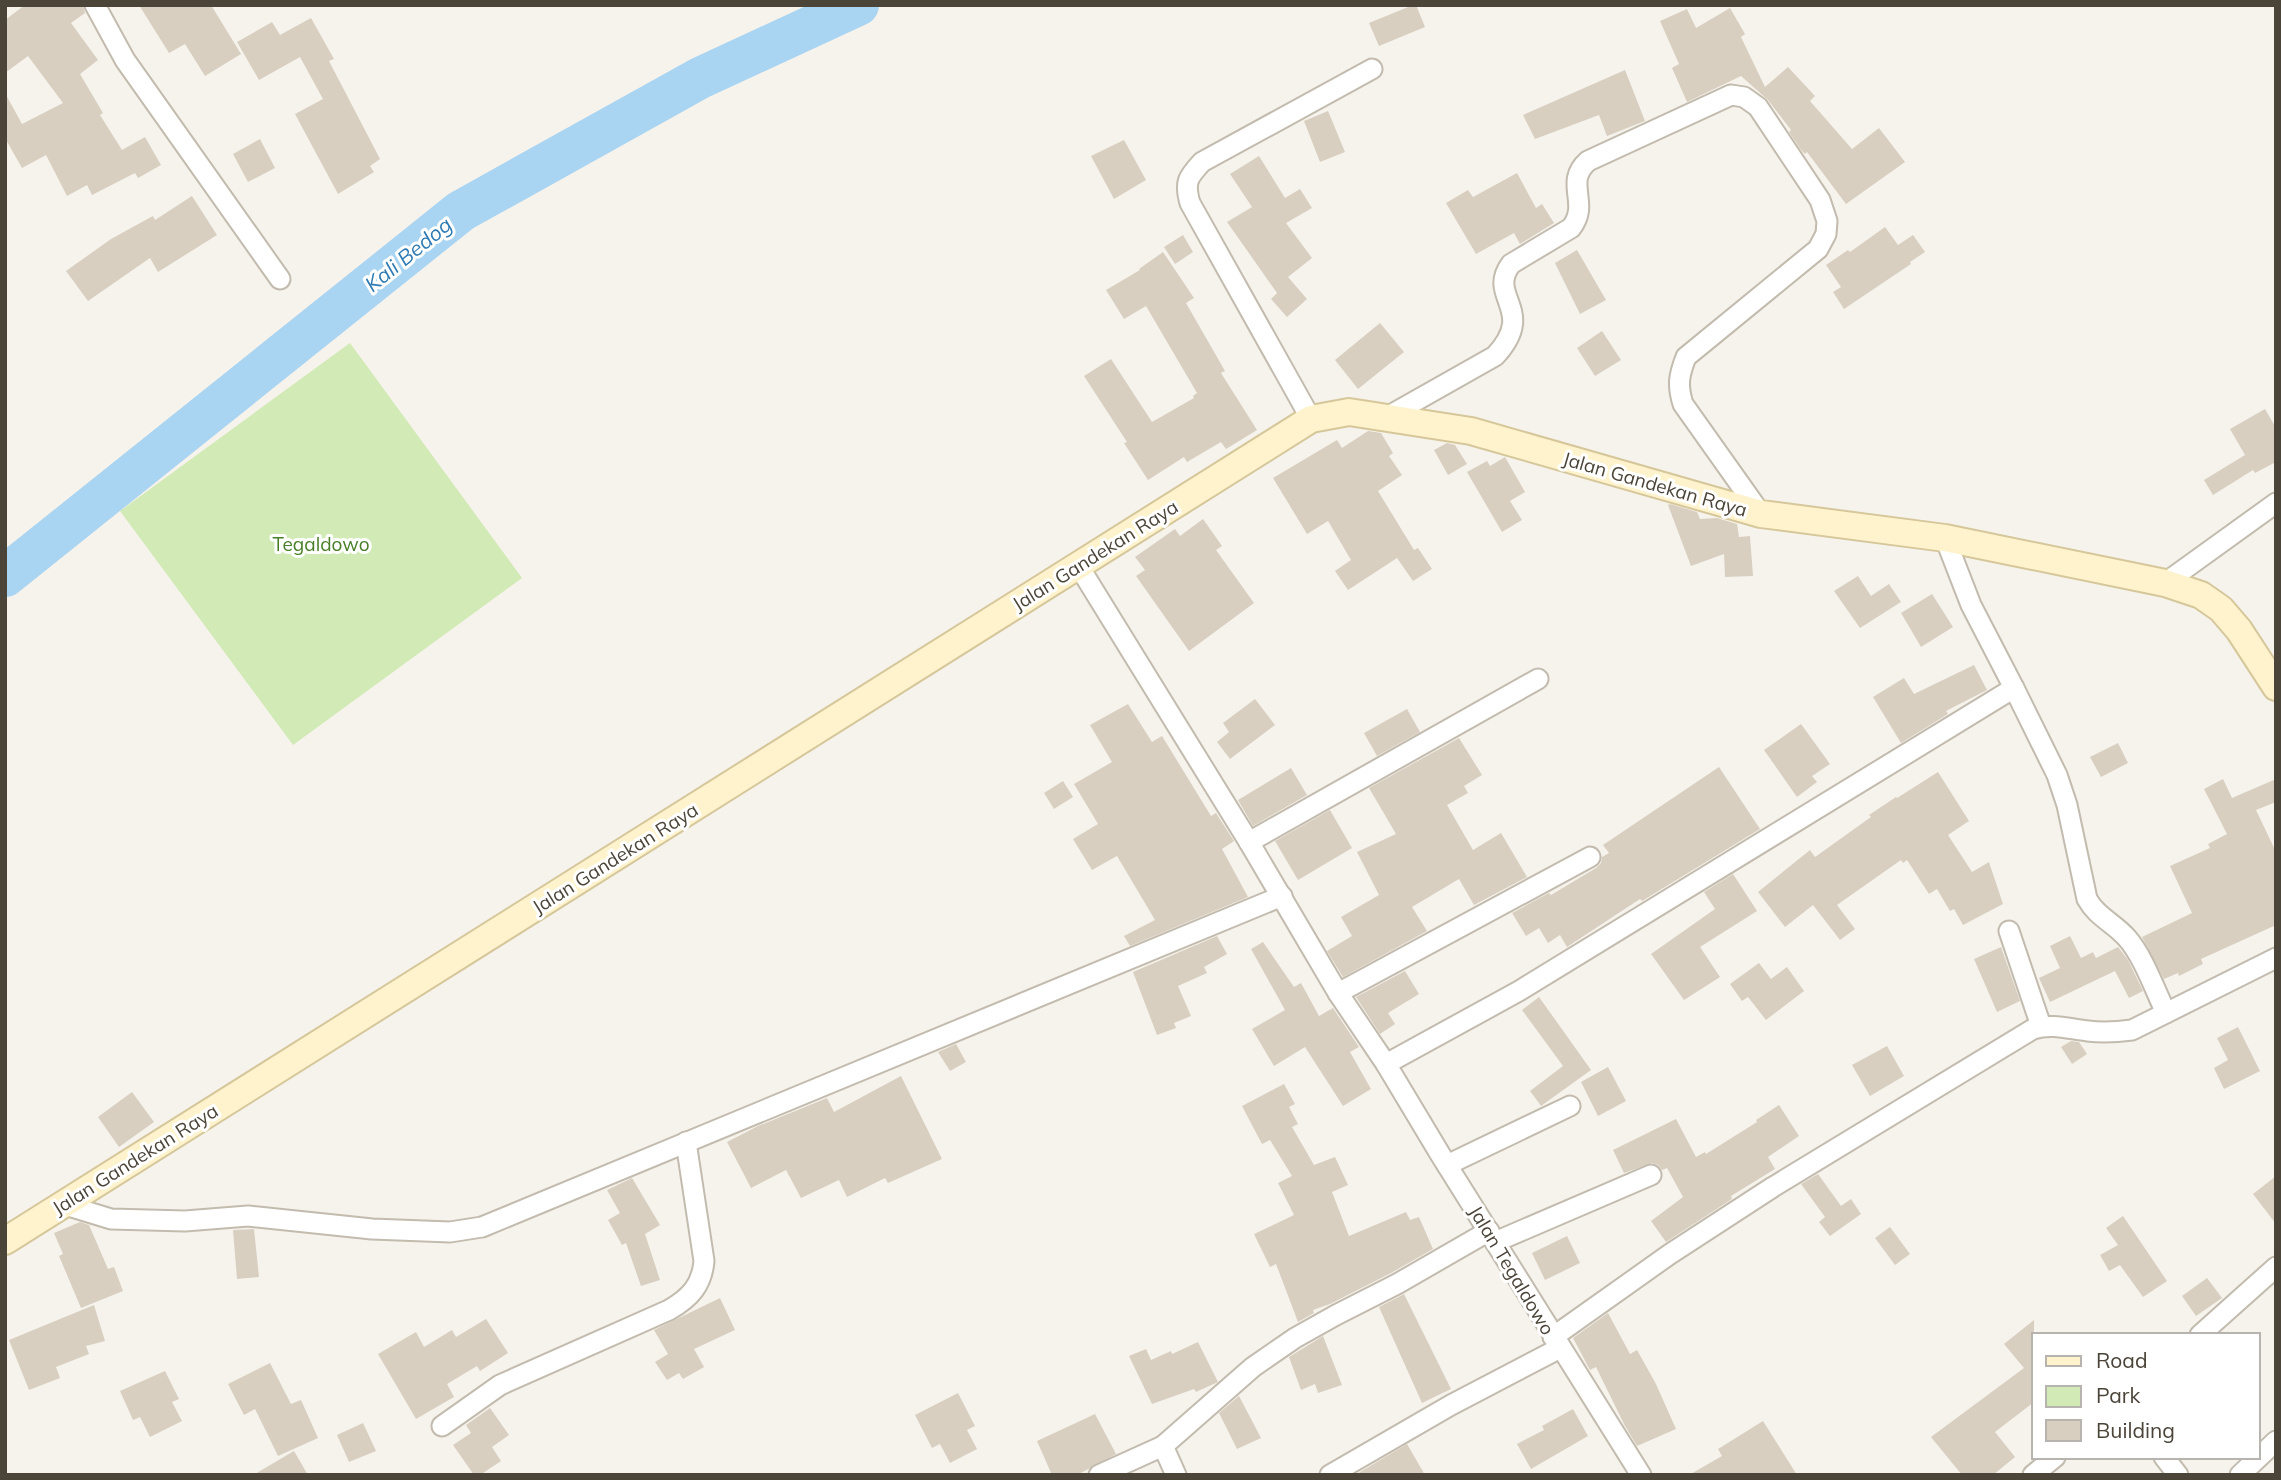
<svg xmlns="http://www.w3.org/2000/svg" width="2281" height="1480" font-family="Mulish,sans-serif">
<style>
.green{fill:#d2eab5}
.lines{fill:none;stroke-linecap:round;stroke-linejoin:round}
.river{stroke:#a9d4f2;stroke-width:42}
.building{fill:#d8cfc1}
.street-casing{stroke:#c2bbae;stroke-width:23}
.secondary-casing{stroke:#d6c79b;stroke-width:30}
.street{stroke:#fff;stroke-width:19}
.secondary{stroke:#fff3cd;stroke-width:26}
.labels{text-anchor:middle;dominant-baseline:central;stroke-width:6;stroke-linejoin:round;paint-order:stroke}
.street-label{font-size:19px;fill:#4b4439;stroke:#fff}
.park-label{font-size:19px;fill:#4a7f2a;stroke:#fff}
.water-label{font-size:21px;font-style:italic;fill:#2e7ab2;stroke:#fff}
</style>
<rect width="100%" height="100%" fill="#f6f3ec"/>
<polygon class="green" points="350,343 522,578 293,745 120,511"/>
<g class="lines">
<polyline class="river" points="5,576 461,211 700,78 858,5"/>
</g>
<g class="building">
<polygon points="25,5 83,5 85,13 71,23 98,60 80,74 103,113 100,115 122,150 145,137 161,165 138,178 135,173 92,195 87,185 67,196 46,155 22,168 5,138 5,93 22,124 63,103 28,56 5,73 5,20"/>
<polygon points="139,5 211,5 241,54 205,76 185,44 169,53"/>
<polygon points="1413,5 1416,5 1425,27 1379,46 1369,23"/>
<polygon points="1730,8 1745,34 1741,37 1765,87 1788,67 1815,96 1810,101 1852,149 1879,128 1905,162 1846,204 1807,152 1805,154 1801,150 1789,132 1791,130 1768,100 1741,76 1687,102 1672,68 1679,64 1660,21 1687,9 1696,28"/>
<polygon points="311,18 334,59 329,61 380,159 370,166 374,172 338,194 295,114 323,99 300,57 259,80 237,42 272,22 280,35"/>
<polygon points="1625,70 1645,121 1607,136 1599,115 1535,139 1523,115"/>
<polygon points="1328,111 1345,152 1320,162 1304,121"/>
<polygon points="260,139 275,168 248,182 233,154"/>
<polygon points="1124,140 1146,180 1114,199 1091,156"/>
<polygon points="1259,156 1285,198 1300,189 1312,208 1286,223 1312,258 1288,277 1307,299 1287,317 1271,299 1277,293 1227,222 1252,207 1230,174"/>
<polygon points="1517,173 1536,208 1542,204 1554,223 1520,244 1514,233 1476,254 1446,203 1468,190 1473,197"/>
<polygon points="192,196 217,235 158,272 150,258 88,301 66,271 111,239 153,216 155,220"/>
<polygon points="1885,227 1898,245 1913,235 1925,252 1910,262 1911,264 1844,309 1833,292 1841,287 1826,265 1848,250 1850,252"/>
<polygon points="1183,235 1193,252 1175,264 1164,247"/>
<polygon points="1577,250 1606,300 1580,314 1555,263"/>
<polygon points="1163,252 1194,298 1186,303 1225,371 1221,373 1257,430 1226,449 1221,442 1187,462 1184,457 1148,480 1124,443 1127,442 1084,376 1111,359 1152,422 1194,398 1193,396 1197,393 1146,306 1124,319 1106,290 1140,270 1139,269"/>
<polygon points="1380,323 1404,352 1358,389 1335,360"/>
<polygon points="1602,331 1621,360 1595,376 1577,348"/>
<polygon points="2265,409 2276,428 2276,462 2255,473 2253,470 2213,495 2204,480 2245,455 2230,429"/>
<polygon points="1368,431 1381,433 1393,453 1389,456 1402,475 1378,491 1414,550 1418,548 1432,569 1413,581 1397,558 1348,590 1335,571 1351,560 1328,521 1307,534 1273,478 1337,440 1342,448"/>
<polygon points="1447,443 1455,445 1467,464 1448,475 1434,450"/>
<polygon points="1505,457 1525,492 1510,501 1522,520 1502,532 1467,472 1487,461 1490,466"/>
<polygon points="1670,504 1697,512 1700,519 1717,518 1737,524 1739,537 1750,536 1753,576 1725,577 1724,554 1691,566 1668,505"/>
<polygon points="1203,519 1222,546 1216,550 1254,603 1189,651 1136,576 1145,570 1135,557 1175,529 1180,536"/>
<polygon points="1858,576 1871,596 1889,584 1901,602 1860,628 1834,591"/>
<polygon points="1932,594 1953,627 1921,647 1901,613"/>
<polygon points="1974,665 1987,690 1946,711 1948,714 1901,743 1873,697 1904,678 1914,694"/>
<polygon points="1255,699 1275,725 1230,759 1217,742 1229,732 1223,723"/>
<polygon points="1128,704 1152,742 1162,736 1211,816 1216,813 1234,841 1222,849 1248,897 1130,946 1124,936 1155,920 1117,856 1092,870 1073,839 1098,824 1074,784 1112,762 1090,725"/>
<polygon points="1407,709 1420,732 1377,756 1364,733"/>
<polygon points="1801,724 1830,764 1812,776 1817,782 1797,797 1764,750"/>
<polygon points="1459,738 1482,775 1464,786 1468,793 1447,805 1473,850 1501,833 1527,877 1474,905 1459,879 1412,907 1427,931 1343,977 1327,951 1352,936 1341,917 1379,895 1357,852 1396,834 1369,788"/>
<polygon points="2118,743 2128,763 2101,777 2090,757"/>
<polygon points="1719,767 1760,829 1642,901 1640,899 1567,947 1560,935 1548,943 1539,928 1526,936 1512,913 1549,893 1551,895 1596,868 1601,863 1602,857 1609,853 1603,845"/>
<polygon points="1291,768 1307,795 1253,826 1238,800"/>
<polygon points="1938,772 1969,821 1948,835 1972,872 1989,862 2003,904 1963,925 1954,909 1950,911 1937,889 1929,894 1907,860 1903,863 1901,860 1837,905 1855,929 1840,940 1813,905 1785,927 1758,892 1810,850 1815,857 1871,817 1869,815 1896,797 1897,798"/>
<polygon points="2223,779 2232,798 2276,779 2276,802 2256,810 2276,852 2276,925 2201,959 2203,964 2179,976 2178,973 2164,979 2142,937 2192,913 2170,866 2210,848 2208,844 2227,834 2204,789"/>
<polygon points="1063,781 1073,797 1054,809 1044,793"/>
<polygon points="1330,810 1352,848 1298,880 1275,841"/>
<polygon points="1733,874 1757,911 1700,947 1720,977 1684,1000 1651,954 1715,909 1704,892"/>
<polygon points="1217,936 1227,954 1204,967 1207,973 1178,986 1191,1016 1174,1023 1176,1028 1157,1035 1133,972"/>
<polygon points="2070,936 2081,958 2093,952 2096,958 2118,947 2128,960 2143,991 2129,998 2115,971 2050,1002 2039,978 2060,968 2050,946"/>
<polygon points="1263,942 1294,987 1301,983 1319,1016 1333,1008 1359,1047 1350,1052 1371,1089 1343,1106 1305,1047 1274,1066 1252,1029 1285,1010 1251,949"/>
<polygon points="2001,947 2020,1001 1997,1012 1974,959"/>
<polygon points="1759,963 1771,979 1787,967 1804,991 1766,1020 1748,997 1742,1001 1730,984"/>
<polygon points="1405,971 1419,994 1388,1013 1395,1024 1380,1034 1356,997"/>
<polygon points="1539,997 1591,1070 1541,1106 1530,1091 1563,1066 1522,1010"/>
<polygon points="2238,1027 2260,1071 2224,1089 2214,1068 2228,1060 2217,1038"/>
<polygon points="2071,1041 2079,1042 2087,1054 2072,1064 2061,1047"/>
<polygon points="956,1044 966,1062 950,1071 938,1052"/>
<polygon points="1887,1046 1904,1076 1870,1096 1852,1065"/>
<polygon points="1608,1067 1626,1101 1598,1116 1581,1082"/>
<polygon points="901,1076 942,1159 888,1183 885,1178 847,1197 839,1180 801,1198 786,1170 751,1188 727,1142 758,1126 827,1098 834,1112"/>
<polygon points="1284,1084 1295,1104 1289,1107 1298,1124 1292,1127 1314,1165 1335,1157 1348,1185 1332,1192 1349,1236 1406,1212 1410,1220 1419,1217 1433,1249 1391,1273 1330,1304 1313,1310 1314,1313 1298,1322 1276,1264 1270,1267 1254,1234 1294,1215 1278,1183 1292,1176 1270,1140 1262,1144 1242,1106"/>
<polygon points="132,1092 154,1122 119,1147 98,1117"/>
<polygon points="1779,1105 1799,1136 1768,1157 1775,1169 1731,1196 1732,1199 1666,1242 1651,1221 1683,1197 1667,1168 1662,1170 1658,1165 1652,1163 1624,1173 1613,1150 1676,1119 1696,1157 1705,1152 1706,1154 1757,1122 1756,1120"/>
<polygon points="1818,1174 1841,1206 1851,1199 1861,1214 1830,1236 1819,1222 1825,1217 1801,1184"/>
<polygon points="2276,1176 2276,1224 2253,1194"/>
<polygon points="632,1178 660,1225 645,1234 660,1280 641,1286 626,1243 622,1245 608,1220 620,1213 607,1190"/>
<polygon points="2123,1216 2167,1281 2143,1297 2120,1265 2109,1271 2100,1255 2118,1245 2106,1228"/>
<polygon points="80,1222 89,1225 108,1269 114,1267 123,1291 81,1308 59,1256 63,1254 54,1233"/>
<polygon points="1890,1227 1910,1254 1895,1265 1875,1238"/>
<polygon points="254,1229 259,1277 237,1279 233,1230"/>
<polygon points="1567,1236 1580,1263 1545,1280 1532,1253"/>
<polygon points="2207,1278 2222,1298 2196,1316 2182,1296"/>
<polygon points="1404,1294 1451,1389 1422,1403 1379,1307"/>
<polygon points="720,1298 735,1330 694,1349 704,1367 683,1379 679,1373 667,1380 655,1362 668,1354 654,1330"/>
<polygon points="94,1305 105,1341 86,1346 89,1354 56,1367 60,1378 29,1390 9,1340"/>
<polygon points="1608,1313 1630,1354 1637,1350 1656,1384 1676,1429 1637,1446 1625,1426 1596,1367 1590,1370 1573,1338"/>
<polygon points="486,1319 508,1353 480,1371 477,1366 447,1384 454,1397 416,1419 378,1354 416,1332 424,1347 452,1330 456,1337"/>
<polygon points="2034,1320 2034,1402 1995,1432 2015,1457 1993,1475 1962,1475 1931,1437 2024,1368 2004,1344"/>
<polygon points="1323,1336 1342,1385 1318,1393 1315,1384 1301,1390 1289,1357"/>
<polygon points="1198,1342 1218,1382 1196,1392 1194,1389 1152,1404 1129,1356 1146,1349 1151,1360 1171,1351 1172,1354"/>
<polygon points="270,1363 291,1404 301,1400 318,1438 278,1456 255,1409 244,1415 228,1384"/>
<polygon points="165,1371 179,1399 172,1402 182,1421 150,1437 140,1417 133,1420 120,1391"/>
<polygon points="958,1393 975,1426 967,1430 977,1449 950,1463 940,1444 932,1448 915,1415"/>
<polygon points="1239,1396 1261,1438 1237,1449 1219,1413"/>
<polygon points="490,1408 509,1435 492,1447 501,1461 480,1475 474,1475 453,1445 471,1433 466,1425"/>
<polygon points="1573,1409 1588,1436 1531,1469 1517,1444 1544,1430 1542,1426"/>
<polygon points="1095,1414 1116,1454 1077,1475 1052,1475 1037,1441"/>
<polygon points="1763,1421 1797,1475 1689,1475 1722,1456 1718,1449"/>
<polygon points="363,1423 376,1451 349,1462 337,1435"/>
<polygon points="1407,1444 1425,1475 1355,1475"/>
<polygon points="294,1451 308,1475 253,1475"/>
</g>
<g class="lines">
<defs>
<g id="street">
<polyline points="95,5 125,60 280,279"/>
<path d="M1387,417L1495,356C1538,310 1486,297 1511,264L1571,228C1591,203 1563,183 1588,161L1731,95L1744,97L1758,107L1820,200L1827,221L1826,234L1818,249L1686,357C1679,375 1677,385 1683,404L1761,514"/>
<path d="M1311,419L1190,203C1184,182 1188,177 1202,162L1372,69"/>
<polyline points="1078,565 1249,842 1338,993 1386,1064 1440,1154 1641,1475"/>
<polyline points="2165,583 2276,503"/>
<path d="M2014,688L2057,775L2067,805L2087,899C2097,917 2114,923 2127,938C2143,956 2155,990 2166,1013"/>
<polyline points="1249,842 1538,679"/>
<polyline points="2009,931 2041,1026"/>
<polyline points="1338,993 1590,857"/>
<polyline points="1386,1064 1519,991 2014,688 1971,605 1945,538"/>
<polyline points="1447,1165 1570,1106"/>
<polyline points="62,1204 111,1219 185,1221 248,1216 372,1229 450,1232 482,1227 1282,896"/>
<polyline points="1495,1242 1651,1175"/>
<polyline points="2200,1335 2276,1267"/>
<path d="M1553,1337L1670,1254L1773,1187L2033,1029C2052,1023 2069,1029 2088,1031C2103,1033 2117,1032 2132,1030L2276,958"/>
<path d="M442,1426L500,1385L669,1310C690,1298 702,1285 704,1261L686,1142"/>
<polyline points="1163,1446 1253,1367 1295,1338 1336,1315 1397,1284 1489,1231"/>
<polyline points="2164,1457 2178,1475"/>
<polyline points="1099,1475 1163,1446 1176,1475"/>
<polyline points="1330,1475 1451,1405 1560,1348"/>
<polyline points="2033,1475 2055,1457"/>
<polyline points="2240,1475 2276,1441"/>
</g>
<polyline id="secondary" points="5,1241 1311,419 1349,412 1471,431 1761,514 1945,538 2165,583 2201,595 2221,609 2239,630 2276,687"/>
</defs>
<use href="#street" class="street-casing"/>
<use href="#secondary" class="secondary-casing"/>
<use href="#street" class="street"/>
<use href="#secondary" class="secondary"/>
</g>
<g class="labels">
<g class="street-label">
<text transform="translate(1655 484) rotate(16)">Jalan Gandekan Raya</text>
<text transform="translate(1095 555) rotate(-32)">Jalan Gandekan Raya</text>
<text transform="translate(615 858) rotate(-32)">Jalan Gandekan Raya</text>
<text transform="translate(135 1159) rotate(-32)">Jalan Gandekan Raya</text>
<text transform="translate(1512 1270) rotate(59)">Jalan Tegaldowo</text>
</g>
<g class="park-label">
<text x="321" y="544">Tegaldowo</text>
</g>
<g class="water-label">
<text transform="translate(408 254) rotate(-39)">Kali Bedog</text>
</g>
</g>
<rect width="2281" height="1480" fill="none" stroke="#4b4439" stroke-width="14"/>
<rect x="2032" y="1333" width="228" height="126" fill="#ffffff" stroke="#b7b4b0" stroke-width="2"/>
<rect x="2046" y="1356" width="35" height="10" fill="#fff3cd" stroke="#b7b4b0" stroke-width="2"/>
<text x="2096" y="1368" font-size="21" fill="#4b4439">Road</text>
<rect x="2046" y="1386" width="35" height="21" fill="#d2eab5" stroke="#b7b4b0" stroke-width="2"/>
<text x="2096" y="1403" font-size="21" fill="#4b4439">Park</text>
<rect x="2046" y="1420" width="35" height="21" fill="#d8cfc1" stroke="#b7b4b0" stroke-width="2"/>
<text x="2096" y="1438" font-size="21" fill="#4b4439">Building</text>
</svg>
